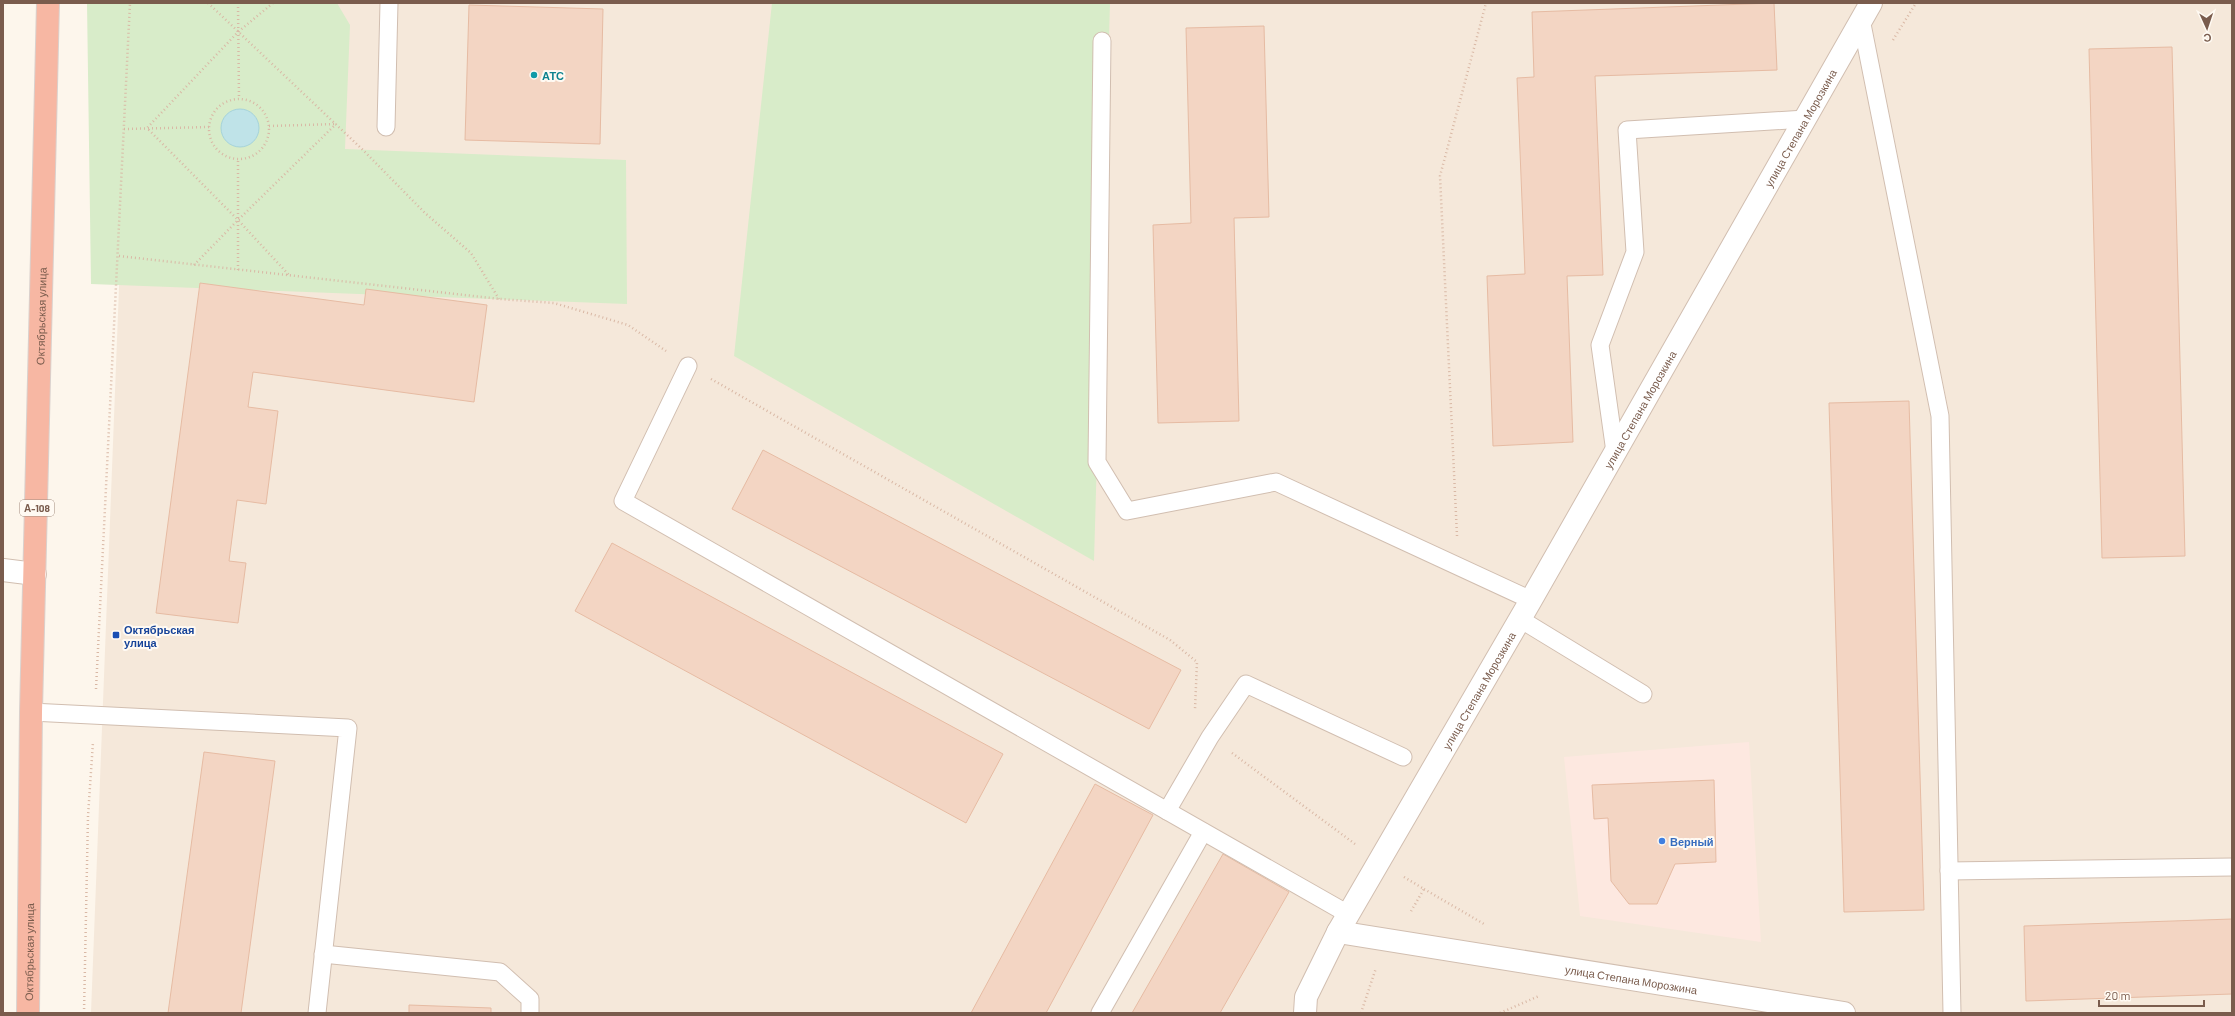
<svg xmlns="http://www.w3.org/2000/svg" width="2235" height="1016" font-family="Barlow,sans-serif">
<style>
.residential{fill:#f5e8da}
.commercial{fill:#fde8e0}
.green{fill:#d8ecc9}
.water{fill:#bfe3e8;stroke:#a5d3da}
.building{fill:#f3d5c3;stroke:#e6bba3}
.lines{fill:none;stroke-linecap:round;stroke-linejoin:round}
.lane-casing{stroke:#d1beb0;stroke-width:19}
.street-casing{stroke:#d1beb0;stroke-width:24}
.highway-casing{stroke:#dad1cd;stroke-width:24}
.path{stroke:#d9b8a5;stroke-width:2.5;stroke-dasharray:1 3;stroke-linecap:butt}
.lane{stroke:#fff;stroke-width:17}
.street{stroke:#fff;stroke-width:22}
.highway{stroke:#f7b7a3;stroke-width:22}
.culture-dot{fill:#0f9aa8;stroke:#fffaf3;stroke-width:1.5}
.transit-dot{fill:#1a4fb4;stroke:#fffaf3;stroke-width:1.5}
.shop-dot{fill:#3f7fe0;stroke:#fffaf3;stroke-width:1.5}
.labels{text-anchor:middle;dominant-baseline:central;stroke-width:4;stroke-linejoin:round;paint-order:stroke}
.shield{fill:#fffaf3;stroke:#a28b7f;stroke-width:1}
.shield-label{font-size:10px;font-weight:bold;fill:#7a5c4d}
.culture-label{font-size:11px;font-weight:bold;fill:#0d838f;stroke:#fffaf3;text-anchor:start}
.street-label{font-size:11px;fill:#7a5c4d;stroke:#fffaf3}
.transit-label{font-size:11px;font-weight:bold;fill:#164399;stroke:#fffaf3;text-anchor:start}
.shop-label{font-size:11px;font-weight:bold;fill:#366cbe;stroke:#fffaf3;text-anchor:start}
</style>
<rect width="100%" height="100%" fill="#fdf6ec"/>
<polygon class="residential" points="130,3 2232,3 2232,1013 91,1013"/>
<polygon class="commercial" points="1749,742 1761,942 1580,916 1564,757"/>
<g class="green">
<polygon points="87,3 337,3 350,25 345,149 626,160 627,304 91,284"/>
<polygon points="772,3 1110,3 1094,561 734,356"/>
</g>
<circle class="water" cx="240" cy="128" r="19"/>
<g class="building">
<polygon points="1774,3 1777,70 1595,76 1603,275 1567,276 1573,442 1493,446 1487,276 1525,274 1517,78 1534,77 1532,12"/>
<polygon points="469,5 603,9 600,144 465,140"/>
<polygon points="1264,26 1269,217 1234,218 1239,421 1158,423 1153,225 1191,223 1186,28"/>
<polygon points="2172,47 2185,556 2102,558 2089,49"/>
<polygon points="200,283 364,305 366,289 487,305 474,402 253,372 248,407 278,411 266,504 237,500 229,561 246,563 238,623 156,613"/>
<polygon points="1909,401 1924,910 1844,912 1829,403"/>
<polygon points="763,450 1181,670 1149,729 732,509"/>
<polygon points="612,543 1003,754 966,823 575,611"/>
<polygon points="204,752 275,761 241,1013 160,1013 168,1013"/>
<polygon points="1714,780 1716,862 1675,864 1657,904 1629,904 1611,881 1608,818 1594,819 1592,785"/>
<polygon points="1095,784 1153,815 1046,1013 971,1013"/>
<polygon points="1223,854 1289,892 1220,1013 1132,1013"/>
<polygon points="2232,919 2232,994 2026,1001 2024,926"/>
<polygon points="409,1005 491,1008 491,1013 409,1013"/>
</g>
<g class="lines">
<defs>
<g id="lane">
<polyline points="1861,19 1940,416 1952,1013"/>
<polyline points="1102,41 1097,462 1127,511 1276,482 1531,600"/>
<polyline points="386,127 389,3"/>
<polyline points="688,366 623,501 1348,914"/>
<polyline points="1615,452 1600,345 1635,252 1627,130 1805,119"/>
<polyline points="1520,619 1643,694"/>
<polyline points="31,712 348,728 317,1013"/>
<polyline points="1167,811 1210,737 1246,684 1403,757"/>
<polyline points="1949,871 2232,867"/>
<polyline points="323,954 500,972 530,999 530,1013"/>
<polyline points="1100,1013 1203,832"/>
</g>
<g id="street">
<polyline points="3,570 35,574"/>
<path id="s1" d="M1338,932L1844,1013"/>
<path id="s2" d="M1305,1013L1306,997L1338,932L1531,600L1871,3"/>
</g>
<g id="highway">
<path id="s3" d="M28,1013L31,712L48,3"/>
</g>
</defs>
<use href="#lane" class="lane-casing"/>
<use href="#street" class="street-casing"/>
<use href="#highway" class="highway-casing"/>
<g class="path">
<polyline points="208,3 363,150 425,213 471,253 499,299"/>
<polyline points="238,3 239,99"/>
<polyline points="273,3 238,32 147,128 238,220 336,124"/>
<polyline points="1893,40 1916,3"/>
<circle cx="239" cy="129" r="30"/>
<polyline points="269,126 336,124"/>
<polyline points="124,129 209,127"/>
<polyline points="119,256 500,299 554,303 628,325 666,351"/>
<polyline points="194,265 238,220 289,275"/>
<polyline points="238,270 238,159"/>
<polyline points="711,379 1170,640 1197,662 1195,709"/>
<polyline points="1457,536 1440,176 1486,3"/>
<polyline points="96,689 130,3"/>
<polyline points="1232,753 1355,844"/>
<polyline points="1404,877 1424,889 1410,913"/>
<polyline points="1424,889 1484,924"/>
<polyline points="84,1013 88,816 93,742"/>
<polyline points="1361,1013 1376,968"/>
<polyline points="1500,1013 1539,996"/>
</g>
<use href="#lane" class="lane"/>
<use href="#street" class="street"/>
<use href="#highway" class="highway"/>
</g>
<circle class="culture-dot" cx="534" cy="75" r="4"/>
<rect class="transit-dot" x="112" y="631" width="8" height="8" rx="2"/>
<circle class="shop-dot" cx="1662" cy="841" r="4"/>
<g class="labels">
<rect class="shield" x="20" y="500" width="34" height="16" rx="3"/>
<g class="shield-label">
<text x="37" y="508">А-108</text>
</g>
<g class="culture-label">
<text x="542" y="75">АТС</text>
</g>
<g class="street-label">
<text stroke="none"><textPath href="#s2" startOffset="1016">улица Степана Морозкина</textPath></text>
<text stroke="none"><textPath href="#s3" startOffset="697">Октябрьская улица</textPath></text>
<text stroke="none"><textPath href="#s2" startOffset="692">улица Степана Морозкина</textPath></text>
<text stroke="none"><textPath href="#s2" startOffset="368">улица Степана Морозкина</textPath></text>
<text stroke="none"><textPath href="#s3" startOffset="61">Октябрьская улица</textPath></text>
<text stroke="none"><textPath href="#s1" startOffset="297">улица Степана Морозкина</textPath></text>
</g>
<g class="transit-label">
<text x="124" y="629">Октябрьская<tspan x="124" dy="13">улица</tspan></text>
</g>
<g class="shop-label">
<text x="1670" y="841">Верный</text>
</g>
</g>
<rect width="2235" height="1016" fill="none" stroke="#7a5c4d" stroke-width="8"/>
<g transform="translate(2207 28) rotate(177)" stroke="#fffaf3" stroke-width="3" paint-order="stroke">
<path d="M0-3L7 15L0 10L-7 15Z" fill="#7a5c4d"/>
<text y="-6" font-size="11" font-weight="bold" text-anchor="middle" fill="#7a5c4d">С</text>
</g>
<path d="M2099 1000v6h105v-6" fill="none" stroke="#7a5c4d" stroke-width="2"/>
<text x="2105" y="1000" font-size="12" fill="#7a5c4d" stroke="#fffaf3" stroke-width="3" paint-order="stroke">20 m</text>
</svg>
